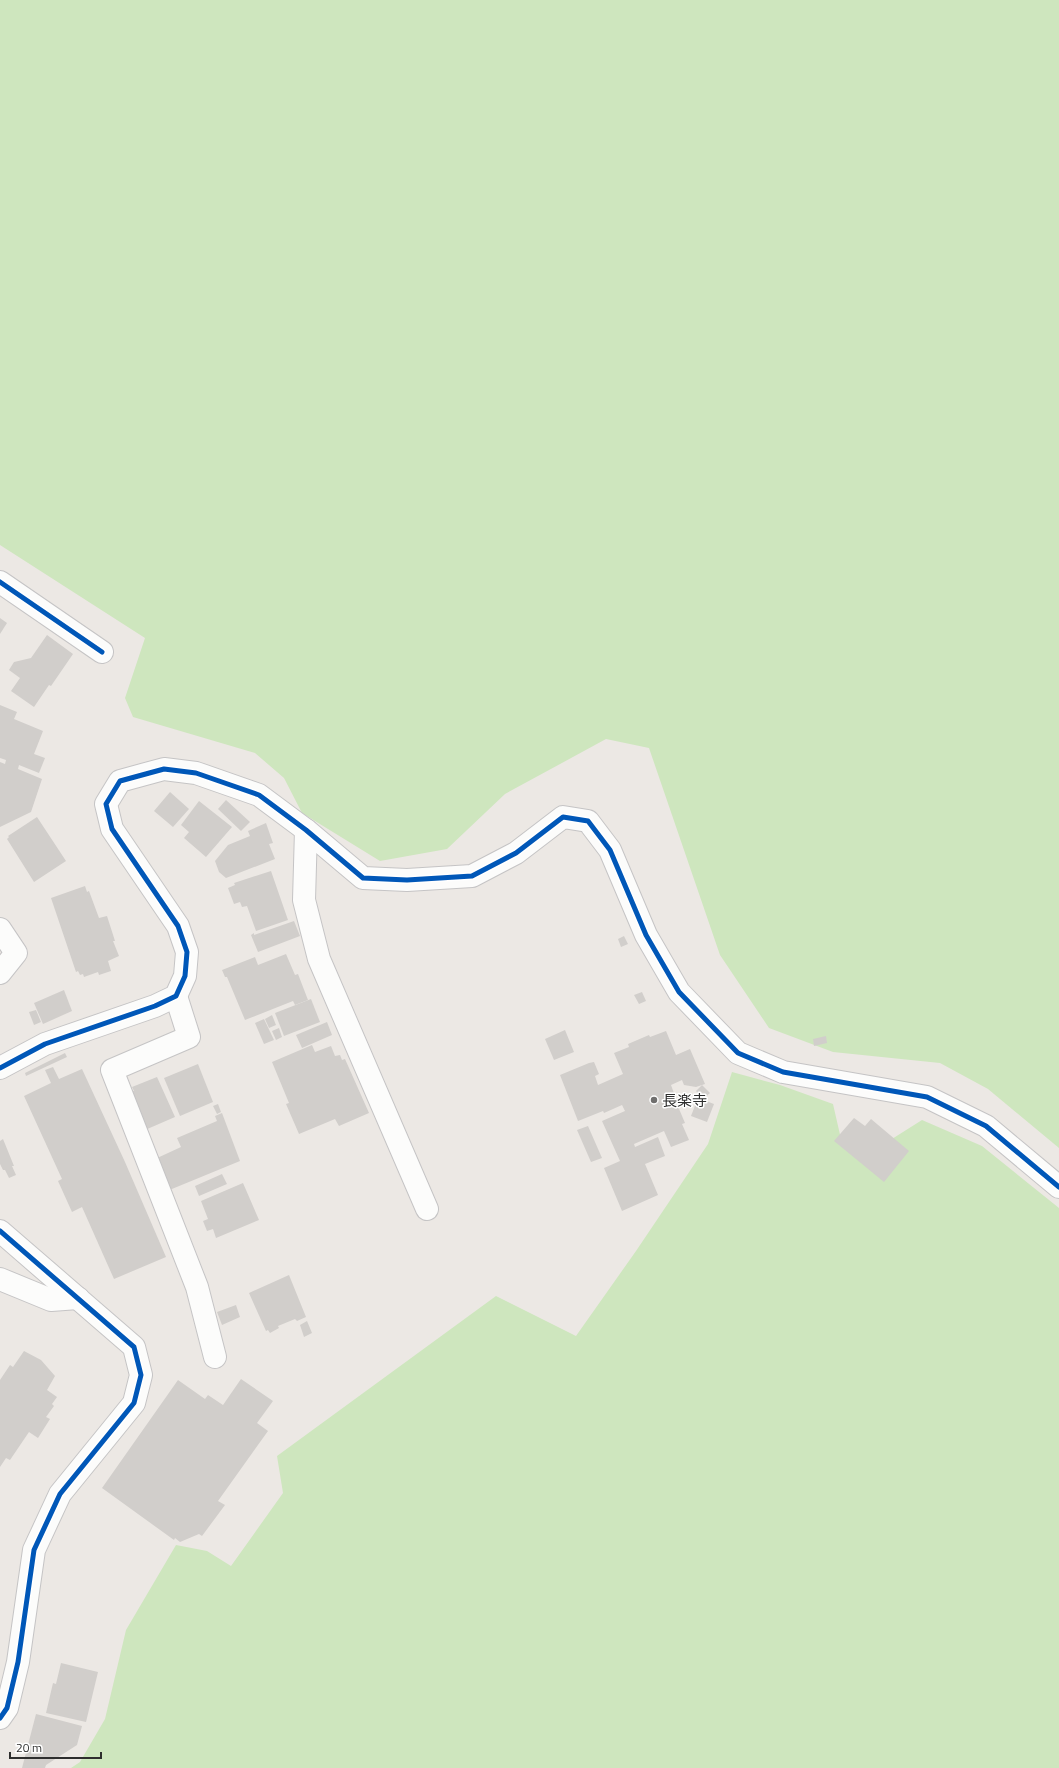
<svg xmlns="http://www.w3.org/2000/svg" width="1059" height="1768" font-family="'Titillium Web','Noto Sans JP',sans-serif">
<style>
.green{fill:#cee6be}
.building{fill:#d1cecb}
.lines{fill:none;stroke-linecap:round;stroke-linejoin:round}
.street-casing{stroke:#c5c4c5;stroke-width:24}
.street{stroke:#fcfcfb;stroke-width:22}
.cycleway-casing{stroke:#fff;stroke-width:8}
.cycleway{stroke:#0057b8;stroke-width:5}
.poi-dot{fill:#706f6e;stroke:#fff;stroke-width:1.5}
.labels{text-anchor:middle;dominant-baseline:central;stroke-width:3;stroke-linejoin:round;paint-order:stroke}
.poi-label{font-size:15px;fill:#2e2e2e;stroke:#fff;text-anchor:start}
</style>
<rect width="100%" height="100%" fill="#ece8e4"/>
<g class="green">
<polygon points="0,0 1059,0 1059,1148 988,1089 940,1063 833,1052 769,1028 720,955 649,748 606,739 505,794 447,849 380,861 302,813 284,778 255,753 133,717 125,698 145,638 0,545"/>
<polygon points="732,1072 780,1085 833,1104 841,1139 884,1144 922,1120 982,1146 1059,1208 1059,1768 71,1768 80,1762 105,1719 126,1630 176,1545 207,1551 231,1566 283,1493 277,1456 496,1296 576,1336 636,1251 708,1144"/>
</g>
<g class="building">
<polygon points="0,618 7,623 0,634"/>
<polygon points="47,635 73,654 51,686 49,685 34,707 11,691 20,678 9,670 14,662 31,658"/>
<polygon points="0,705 17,712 14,719 43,731 34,754 45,758 39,773 19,765 18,769 42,779 31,812 0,827 0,762 5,764 6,760 0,758"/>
<polygon points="170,792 189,809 173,827 154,811"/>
<polygon points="226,800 250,822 241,831 218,809"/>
<polygon points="199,801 232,827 206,857 184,838 189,832 181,825"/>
<polygon points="37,817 66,861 34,882 7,839 9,837 8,836"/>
<polygon points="266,823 273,843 269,844 275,859 226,878 219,872 215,861 228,845 250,836 248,831"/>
<polygon points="271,871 288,920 256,931 247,906 242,907 240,902 234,904 228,888 235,885 234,883"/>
<polygon points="85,886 87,892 89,891 99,918 107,916 115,941 113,941 119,956 108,961 111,971 99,975 98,972 84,977 83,974 80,975 78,971 76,972 51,898"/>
<polygon points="294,921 300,936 258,952 251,935 254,933 254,935"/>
<polygon points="624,936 628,944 621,947 618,939"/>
<polygon points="286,954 295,975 298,974 308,1000 295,1005 293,1001 245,1020 227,977 225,977 222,970 255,957 258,965"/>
<polygon points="64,990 72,1011 43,1024 34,1003"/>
<polygon points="642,992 646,1001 639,1004 634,995"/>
<polygon points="311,999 320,1022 284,1036 275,1013"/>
<polygon points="36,1010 41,1022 34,1025 29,1012"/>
<polygon points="272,1015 276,1025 269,1028 265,1019"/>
<polygon points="264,1019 274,1040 264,1044 255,1023"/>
<polygon points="327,1022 332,1035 302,1048 296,1035"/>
<polygon points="279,1028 282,1037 276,1040 272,1031"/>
<polygon points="565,1030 574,1052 554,1060 545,1039"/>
<polygon points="666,1031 676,1055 690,1049 705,1084 696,1087 684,1085 682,1080 671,1085 675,1096 674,1097 685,1123 682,1124 689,1140 671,1147 664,1131 634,1144 635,1147 658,1137 665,1156 645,1164 658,1195 622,1211 604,1168 620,1161 602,1121 625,1111 622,1105 604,1113 603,1111 578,1121 560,1075 589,1063 594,1062 599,1074 595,1076 598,1085 623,1074 614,1053 629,1047 628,1044 649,1035 650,1037"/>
<polygon points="826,1036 827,1043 814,1046 813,1039"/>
<polygon points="312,1045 315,1052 331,1046 335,1056 340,1055 342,1060 345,1059 369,1113 339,1126 335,1119 299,1134 286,1104 289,1103 272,1062"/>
<polygon points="65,1053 67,1057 26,1076 25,1073"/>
<polygon points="198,1064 213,1102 180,1116 164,1078"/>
<polygon points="53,1067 59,1079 82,1069 125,1162 166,1257 114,1279 82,1207 72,1212 58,1181 62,1179 24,1096 51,1083 45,1070"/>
<polygon points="157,1077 175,1117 145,1130 133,1104 137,1102 132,1091 134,1091 132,1087"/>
<polygon points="702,1085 710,1093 703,1099 696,1091"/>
<polygon points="698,1098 714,1104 707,1122 691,1116"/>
<polygon points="218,1104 221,1112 217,1114 213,1106"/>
<polygon points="222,1113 240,1161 167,1191 155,1159 181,1147 177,1138 217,1121 215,1116"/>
<polygon points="854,1118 865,1126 871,1119 909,1151 884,1182 834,1141"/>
<polygon points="588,1126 602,1158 591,1162 577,1130"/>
<polygon points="3,1139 14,1166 12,1166 16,1175 9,1178 5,1170 3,1170 0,1164 0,1141"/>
<polygon points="222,1174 227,1184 199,1196 195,1186"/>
<polygon points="243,1183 259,1220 216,1238 213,1229 207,1231 203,1221 208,1219 201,1201"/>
<polygon points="289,1275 306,1317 297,1321 295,1319 278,1326 279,1328 270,1333 268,1330 266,1331 249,1293"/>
<polygon points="236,1305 240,1317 222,1325 217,1312"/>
<polygon points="307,1321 312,1333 304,1337 300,1325"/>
<polygon points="24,1351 41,1360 55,1376 47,1390 57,1397 52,1404 54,1406 46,1417 50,1419 38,1438 29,1432 10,1460 6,1458 0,1467 0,1380 10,1365 13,1367"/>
<polygon points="241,1379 273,1401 257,1423 268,1431 218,1501 225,1505 202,1536 199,1534 180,1542 175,1538 174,1540 102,1488 178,1380 205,1399 208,1395 223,1405"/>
<polygon points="61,1663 98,1672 86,1722 46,1713 53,1683 56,1684"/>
<polygon points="36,1714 82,1726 77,1745 46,1765 45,1768 22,1768"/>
</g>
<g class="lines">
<defs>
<g id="street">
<polyline points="0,582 102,652"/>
<polyline points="306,830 304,900 319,959 427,1209"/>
<polyline points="0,929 16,953 0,973"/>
<polyline points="176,996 189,1037 112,1070 197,1287 215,1357"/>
<polyline points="0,1068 45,1044 155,1006 176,996 185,976 187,952 178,926 112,829 106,804 120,781 164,769 196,773 259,795 306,830 363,878 407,880 472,876 516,853 563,817 588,821 610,850 646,935 679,992 738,1053 783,1072 927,1097 986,1126 1059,1187"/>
<polyline points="0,1231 134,1347 141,1375 134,1403 60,1494 34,1550 18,1662 7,1708 0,1718"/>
<polyline points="0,1279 51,1300 78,1298"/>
</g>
</defs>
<use href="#street" class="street-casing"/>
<use href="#street" class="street"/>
<defs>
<g id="cycleway">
<polyline points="0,582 102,652"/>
<polyline points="0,1068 45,1044 155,1006 176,996 185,976 187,952 178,926 112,829 106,804 120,781 164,769 196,773 259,795 306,830 363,878 407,880 472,876 516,853 563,817 588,821 610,850 646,935 679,992 738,1053 783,1072 927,1097 986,1126 1059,1187"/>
<polyline points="0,1231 134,1347 141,1375 134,1403 60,1494 34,1550 18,1662 7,1708 0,1718"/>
</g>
</defs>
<use href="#cycleway" class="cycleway-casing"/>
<use href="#cycleway" class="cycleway"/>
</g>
<circle class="poi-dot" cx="654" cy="1100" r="4"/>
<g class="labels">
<g class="poi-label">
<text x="662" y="1100">長楽寺</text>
</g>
</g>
<path d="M10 1752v6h91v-6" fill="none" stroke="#2e2e2e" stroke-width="2"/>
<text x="16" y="1752" font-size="12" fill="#2e2e2e" stroke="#ffffff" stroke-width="3" paint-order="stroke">20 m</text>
</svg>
